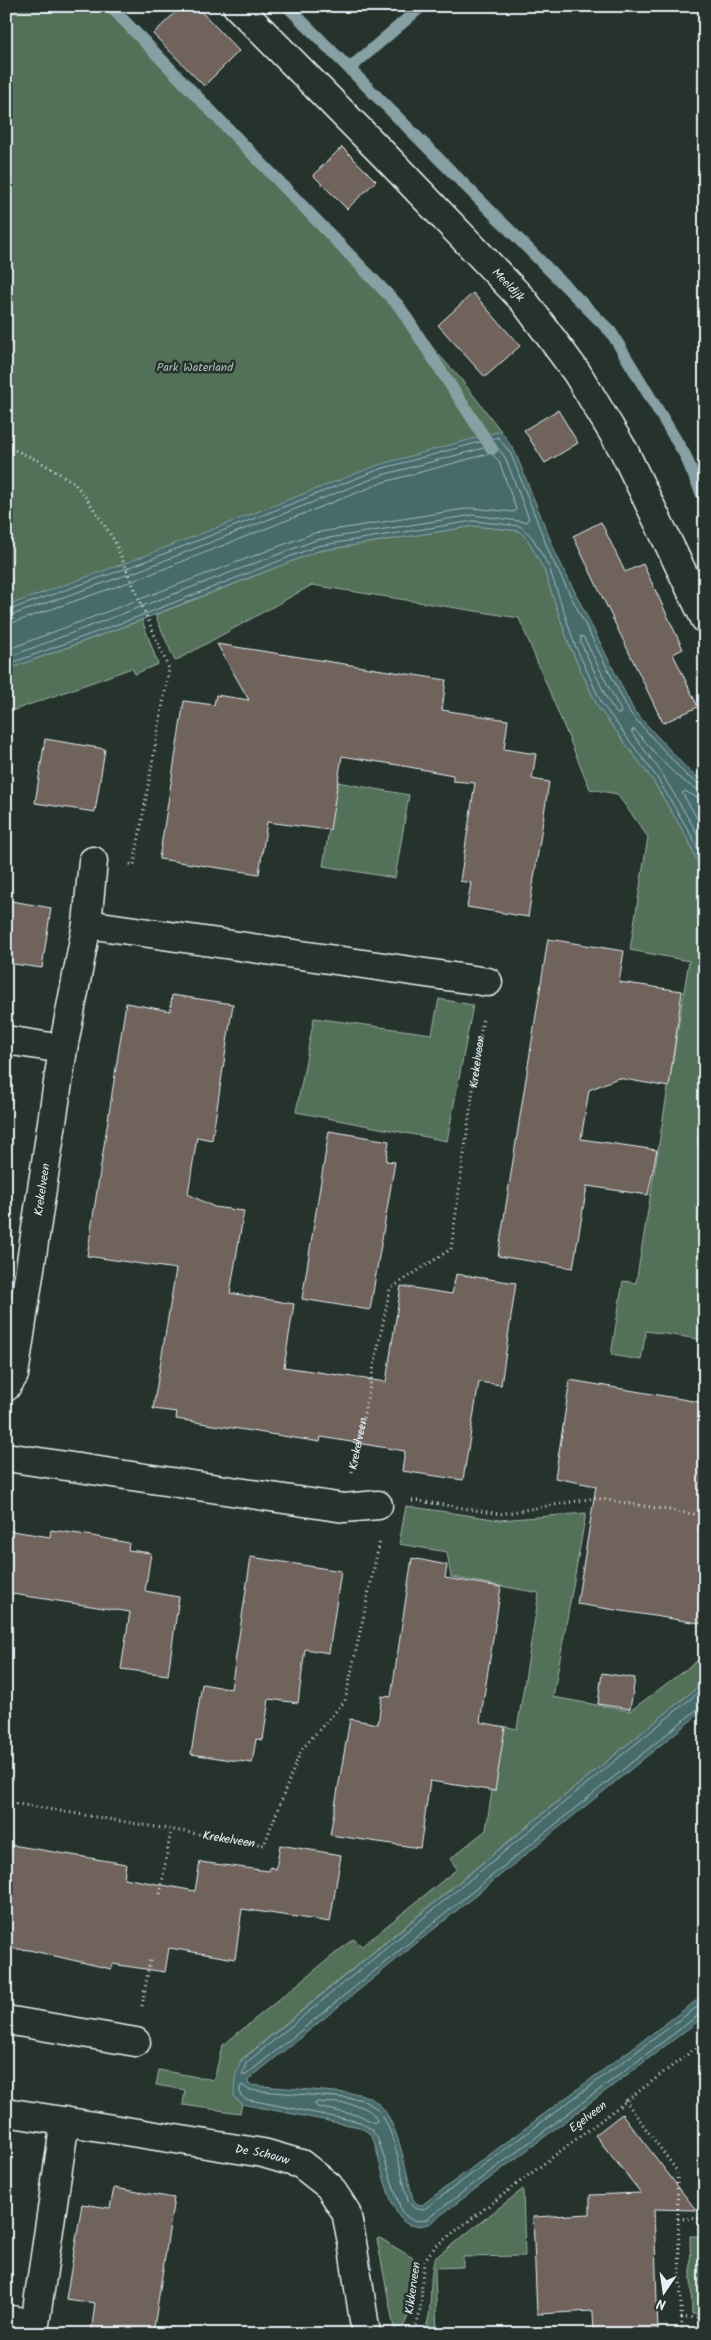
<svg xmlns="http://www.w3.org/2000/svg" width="711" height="2340" font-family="Kalam,sans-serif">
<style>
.green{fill:#527058;stroke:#9db0a8}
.water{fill:#466a6a;stroke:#87a0a3}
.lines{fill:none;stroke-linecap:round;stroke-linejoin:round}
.shore{stroke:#a7bbbf;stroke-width:1}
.stream{stroke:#87a0a3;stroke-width:12}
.building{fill:#70645c;stroke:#e8f1f8}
.street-casing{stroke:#e8f1f8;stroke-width:31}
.secondary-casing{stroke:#e8f1f8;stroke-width:31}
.path{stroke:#e8f1f8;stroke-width:3;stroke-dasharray:1 4;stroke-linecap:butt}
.street{stroke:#26332d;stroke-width:28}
.secondary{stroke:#26332d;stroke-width:28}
.labels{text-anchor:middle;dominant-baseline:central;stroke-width:5;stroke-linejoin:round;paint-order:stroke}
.street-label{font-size:12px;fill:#e8f1f8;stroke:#26332d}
.park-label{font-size:12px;fill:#acbdb8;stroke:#26332d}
</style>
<rect width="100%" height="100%" fill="#26332d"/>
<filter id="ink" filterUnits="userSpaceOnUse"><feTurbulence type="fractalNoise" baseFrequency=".02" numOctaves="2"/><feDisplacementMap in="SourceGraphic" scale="10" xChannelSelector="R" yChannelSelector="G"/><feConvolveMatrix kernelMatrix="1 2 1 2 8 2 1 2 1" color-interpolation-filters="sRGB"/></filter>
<g filter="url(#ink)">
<g class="green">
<polygon points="6,6 112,6 399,306 417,331 460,378 501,431 6,630"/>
<polygon points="474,526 519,531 528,539 544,570 570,647 598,707 652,779 689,841 705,881 705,1099 697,1142 702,1168 705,1168 705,1340 646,1331 641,1360 611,1355 623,1281 636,1283 689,961 630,950 648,837 617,794 590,789 519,618 312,585 175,661 155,615 318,551"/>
<polygon points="142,620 158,664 135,674 132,668 6,713 6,670"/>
<polygon points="337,782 409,795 395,878 323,866"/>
<polygon points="439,999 473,1005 447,1141 296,1112 314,1018 432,1034"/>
<polygon points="406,1506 500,1520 586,1513 553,1697 630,1711 705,1655 705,1681 241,2060 234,2096 242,2104 240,2113 183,2105 185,2090 156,2085 159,2070 214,2080 222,2046 353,1939 362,1946 457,1869 450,1859 486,1830 502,1726 517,1729 539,1593 451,1577 447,1552 399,1544"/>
<path d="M523,2189L525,2256L463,2257V2267L435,2268L437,2334H423C435,2312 427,2282 435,2258Z"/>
<polygon points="690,2236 705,2236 705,2314 692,2314"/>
<polygon points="380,2238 416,2260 412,2308 403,2327 394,2328 377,2239"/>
</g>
<g class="water">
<polygon points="501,431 515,452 556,554 634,711 691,773 702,779 705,779 705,881 689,841 652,779 598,707 570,647 544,570 528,540 519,531 474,526 318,551 141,620 6,670 6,606 131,561 378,465"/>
<path d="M705,1099V1168H702C694,1145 701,1122 705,1099Z"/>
<path d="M705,1681V1709L248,2080L249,2085L360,2094C365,2096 371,2098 375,2101C398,2116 406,2173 413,2199L417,2204L422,2205L705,1994V2016L429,2224C420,2226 410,2228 403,2221C390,2210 379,2159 374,2141L368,2132L359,2127L242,2104L234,2097L235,2077L241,2061Z"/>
</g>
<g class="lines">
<g class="shore">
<polyline points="6,611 133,566 380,469 498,437 511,454 551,557 630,713 687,776 700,784 705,784"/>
<polyline points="6,617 135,572 382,475 495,445 505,457 529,519 526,522 473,515 316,540 6,658"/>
<polyline points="6,625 138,579 384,482 491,453 499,461 516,509 514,512 471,508 314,533 6,650"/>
<polygon points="581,636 584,638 621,711 620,714 617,714 608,701 581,643"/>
<polyline points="6,665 140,616 317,546 473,521 520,526 532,537 549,567 575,645 602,704 656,776 693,838 705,868"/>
<path d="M705,790C684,792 649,745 635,730H632V733L661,772L698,835L705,851"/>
<polyline points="705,798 696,797 685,791 682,793 705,831"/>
<polyline points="705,1687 246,2063 242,2075 246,2075 700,1707 705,1705"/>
<path d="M705,2001L423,2210L414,2208L408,2201C402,2178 395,2132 381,2114C376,2106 368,2103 359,2099L249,2090L242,2085L240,2087V2094L245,2099L360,2122L371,2129L378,2139L401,2210C408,2220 415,2223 427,2219L700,2014L705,2013"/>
<path d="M318,2102C336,2104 370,2100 377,2121L374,2123L361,2116L317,2107L315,2104Z"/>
</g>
<g class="stream">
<polyline points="110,6 399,306 492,449"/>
<polyline points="287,6 611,332 685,455 705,502"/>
<polyline points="350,68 422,6"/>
</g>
</g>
<g class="building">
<polygon points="182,6 196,6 239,51 204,86 153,34"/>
<polygon points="342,147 376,181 347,209 313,175"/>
<polygon points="473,293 520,346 485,377 438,325"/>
<polygon points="558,410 578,443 545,463 524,430"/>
<polygon points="601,522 625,572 643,564 683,649 673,654 698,707 663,723 573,536"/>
<polygon points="217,644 446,680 442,710 508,720 504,749 536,754 532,779 549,782 528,917 467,907 471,883 460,881 475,783 453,781 453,775 398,765 342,756 330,830 267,822 259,874 159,859 184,701 214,705 216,695 249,700"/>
<polygon points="45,739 105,749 95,812 35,803"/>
<polygon points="6,900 51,908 42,968 6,963"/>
<polygon points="548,939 624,951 619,982 682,991 669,1087 618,1078 589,1090 581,1139 657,1150 648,1195 587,1186 573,1268 498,1256"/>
<polygon points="172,995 233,1004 212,1140 197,1137 188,1194 214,1207 244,1211 230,1293 294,1304 284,1367 386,1382 401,1286 452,1294 456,1274 516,1283 501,1385 479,1382 463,1480 402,1471 405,1451 321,1437 320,1442 176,1419 177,1412 153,1409 176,1269 87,1256 126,1003 170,1011"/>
<polygon points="329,1131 389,1141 386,1161 395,1162 370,1310 302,1299"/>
<polygon points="570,1380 705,1403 705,1488 698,1531 705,1532 705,1624 577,1604 596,1486 555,1478"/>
<polygon points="6,1530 50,1537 51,1530 87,1535 129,1543 128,1550 151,1553 145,1591 179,1597 168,1675 121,1669 130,1612 6,1593"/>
<polygon points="251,1557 341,1571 329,1653 305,1649 298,1703 269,1699 263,1740 256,1739 252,1763 191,1754 202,1684 231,1689"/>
<polygon points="412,1558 447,1565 445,1578 501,1587 480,1722 505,1727 495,1791 430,1781 420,1848 330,1835 350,1719 378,1724 382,1696 391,1697"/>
<polygon points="602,1673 635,1678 630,1709 598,1704"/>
<polygon points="6,1844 126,1864 124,1878 195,1891 200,1862 269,1871 270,1867 276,1869 280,1845 341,1855 330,1922 242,1909 235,1959 169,1948 165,1972 112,1964 111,1969 29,1950 6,1948"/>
<polygon points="622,2114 696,2210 654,2209 658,2334 594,2334 593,2311 537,2314 533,2217 590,2214 590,2195 641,2193 595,2135"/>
<polygon points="114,2188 174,2198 153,2334 91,2334 95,2303 66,2299 82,2204 110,2208"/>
</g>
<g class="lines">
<defs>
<g id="street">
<path id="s3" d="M237,6L389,160L524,301L577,373L624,451L705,619"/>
<polyline points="87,924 488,982"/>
<polyline points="6,1040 63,1049"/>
<path id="s4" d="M6,1387L14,1375L63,1049L87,924L93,861"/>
<polyline points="6,1457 344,1508 378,1505"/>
<polyline points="6,2020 136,2042"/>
<polyline points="6,2319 35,2324 65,2121"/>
</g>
<g id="secondary">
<path id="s5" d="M6,2112L263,2153L301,2164L329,2186L346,2212L352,2242L366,2334"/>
</g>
</defs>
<use href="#street" class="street-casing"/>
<use href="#secondary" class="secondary-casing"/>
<g class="path">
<polyline points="6,446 39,461 73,482 88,500 114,540 169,669 134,865 129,864"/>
<path id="s1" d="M352,1472L390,1289L451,1249L483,1017"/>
<polyline points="412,1501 419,1501 500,1514 595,1498 705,1516"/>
<path id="s2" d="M6,1802L264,1845L301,1750L345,1701L380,1540"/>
<polyline points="160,1894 171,1830"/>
<polyline points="142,2006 150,1960"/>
<polyline points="625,2100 677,2171 678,2219"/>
<polyline points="681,2318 705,2317"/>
<path d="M410,2334C427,2315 418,2284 425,2261C427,2255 433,2250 437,2245L705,2041"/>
<polyline points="682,2334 678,2219 705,2218"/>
</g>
<use href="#street" class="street"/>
<use href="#secondary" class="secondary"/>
</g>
</g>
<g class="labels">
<g class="street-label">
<text stroke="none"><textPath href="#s3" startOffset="389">Meeldijk</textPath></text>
<text stroke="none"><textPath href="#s1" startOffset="449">Krekelveen</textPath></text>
<text stroke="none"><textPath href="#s4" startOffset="202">Krekelveen</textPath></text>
<text stroke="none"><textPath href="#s1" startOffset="29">Krekelveen</textPath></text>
<text stroke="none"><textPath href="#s2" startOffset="226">Krekelveen</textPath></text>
<text transform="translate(588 2117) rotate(-37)">Egelveen</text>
<text stroke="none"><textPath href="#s5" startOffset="260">De Schouw</textPath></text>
<text transform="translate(413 2288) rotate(-82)">Kikkerveen</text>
</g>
<g class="park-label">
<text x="195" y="367">Park Waterland</text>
</g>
</g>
<rect width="711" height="2340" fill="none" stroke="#26332d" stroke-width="25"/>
<rect x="12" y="12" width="686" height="2315" fill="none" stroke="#e8f1f8" stroke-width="2" filter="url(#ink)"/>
<g transform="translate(664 2292) rotate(193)" stroke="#26332d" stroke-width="4" paint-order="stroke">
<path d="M0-4L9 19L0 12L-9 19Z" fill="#e8f1f8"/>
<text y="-8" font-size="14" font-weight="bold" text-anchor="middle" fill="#e8f1f8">N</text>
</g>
</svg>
